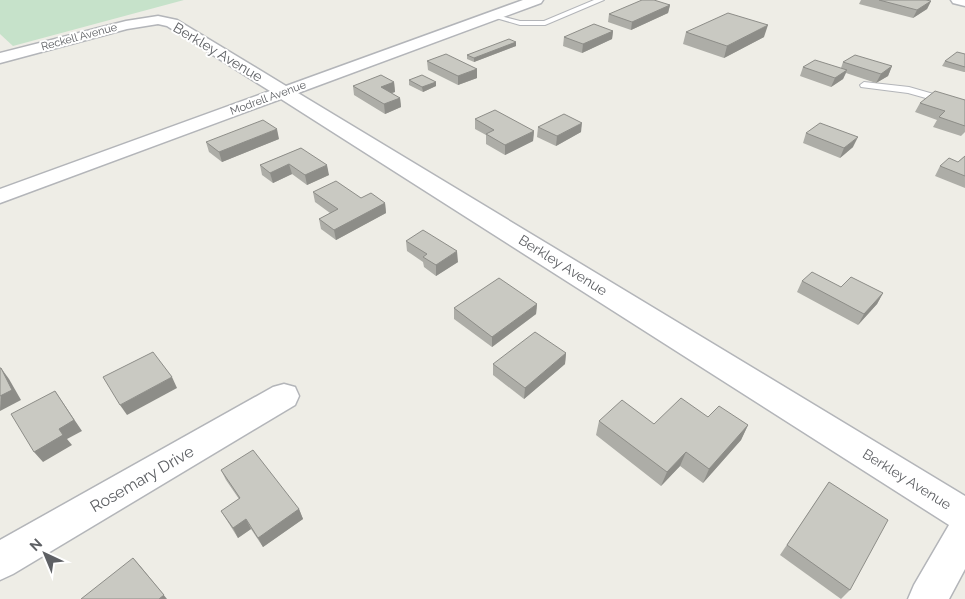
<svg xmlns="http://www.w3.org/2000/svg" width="965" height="599" font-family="Raleway,sans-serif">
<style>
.green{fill:#c6e2ca}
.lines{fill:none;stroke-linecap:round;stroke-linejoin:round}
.lane-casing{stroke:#b3b5b9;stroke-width:2}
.street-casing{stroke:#b3b5b9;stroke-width:3}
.lane{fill:#fff;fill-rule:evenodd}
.street{fill:#fff;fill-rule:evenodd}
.wall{fill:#adada7}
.shaded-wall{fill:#8d8d88}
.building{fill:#c9c9c2;stroke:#8d8d88}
.labels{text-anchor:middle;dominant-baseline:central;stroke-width:4;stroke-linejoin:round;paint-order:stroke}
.far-street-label{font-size:11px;fill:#5e6064;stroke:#fff}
.street-label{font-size:14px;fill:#5e6064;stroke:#fff}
.near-street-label{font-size:16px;fill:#5e6064;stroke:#fff}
</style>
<rect width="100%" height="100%" fill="#eeede6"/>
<polygon class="green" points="0,0 184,0 13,46 0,34"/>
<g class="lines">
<defs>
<g id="lane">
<polygon points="594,0 604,0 545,25 520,25 489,16 493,14 520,21 544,21"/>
<polygon points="864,82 909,87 965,103 965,109 908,93 861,87 860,85"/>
</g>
<g id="street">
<polygon points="523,0 543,0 541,3 298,93 965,496 965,569 949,599 908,599 914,585 949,525 281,99 0,203 0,189 270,91 167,26 158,24 127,29 0,63 0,53 126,21 158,16 177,20 286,86"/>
<polygon points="951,0 965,0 965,6 953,3"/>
<polygon points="284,384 295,387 299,396 295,405 13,574 0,580 0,540 273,387"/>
</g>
</defs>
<use href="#lane" class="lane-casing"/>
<use href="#street" class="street-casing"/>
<use href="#lane" class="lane"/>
<use href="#street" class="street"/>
</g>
<g class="wall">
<polygon points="861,0 926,0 931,1 927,9 913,18 859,4"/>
<polygon points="670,5 668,13 631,30 608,22 609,14"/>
<polygon points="613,31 612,39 582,53 563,46 564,37"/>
<polygon points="686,32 764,37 724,58 683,44"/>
<polygon points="516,42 516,46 474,62 467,59 467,55"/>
<polygon points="965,54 965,72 964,72 942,66 945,61"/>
<polygon points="427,61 477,69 477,78 458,85 428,70"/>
<polygon points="843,62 892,66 888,76 876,83 846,73 843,79 831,87 800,76 803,67 841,68"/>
<polygon points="409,80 436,82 436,86 423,92 409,85"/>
<polygon points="394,82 395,92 391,93 400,98 401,107 385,114 354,95 353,86"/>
<polygon points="965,100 965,132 961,136 933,127 937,120 915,112 920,103"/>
<polygon points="475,119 534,131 533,141 505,155 486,144 486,135 475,129"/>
<polygon points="538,127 581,132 556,146 537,137"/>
<polygon points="806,133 853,147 840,158 803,143"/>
<polygon points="279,139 222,162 209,152 206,142"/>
<polygon points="301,148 329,175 307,185 292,174 273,183 262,175 260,165"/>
<polygon points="965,156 965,188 935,176 940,166 958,162"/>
<polygon points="313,192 361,198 385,203 386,213 336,240 321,229 319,219 330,213 315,202"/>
<polygon points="406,241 458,262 436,276 424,267 423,262 407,251"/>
<polygon points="802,281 841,287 883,293 877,304 858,325 797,292"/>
<polygon points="537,304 536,314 492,347 454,319 454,308"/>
<polygon points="566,353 565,364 524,399 493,375 493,364"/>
<polygon points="708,417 748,425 741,440 703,483 680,466 661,486 596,435 599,421 654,424"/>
<polygon points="221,470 299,509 303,519 263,547 251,529 238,538 221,511 239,499 226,480"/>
<polygon points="829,482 850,590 841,599 780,555"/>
</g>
<g class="shaded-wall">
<polygon points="931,1 927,9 913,18 917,10"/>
<polygon points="670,5 668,13 631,30 632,22"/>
<polygon points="768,25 764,37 724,58 727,46"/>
<polygon points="613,31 612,39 582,53 583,44"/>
<polygon points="516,42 516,46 474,62 474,58"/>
<polygon points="892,66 888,76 876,83 881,74"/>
<polygon points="477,69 477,78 458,85 458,76"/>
<polygon points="847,70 843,79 831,87 835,78"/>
<polygon points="394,82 395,92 382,96 381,87"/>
<polygon points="436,82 436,86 423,92 422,87"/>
<polygon points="400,98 401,107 385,114 384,104"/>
<polygon points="582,123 581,132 556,146 557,136"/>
<polygon points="277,129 279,139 222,162 219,152"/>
<polygon points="534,131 533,141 505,155 505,145"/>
<polygon points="858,137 853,147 840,158 844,148"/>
<polygon points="289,164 292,174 273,183 270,173"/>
<polygon points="327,165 329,175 307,185 305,175"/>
<polygon points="385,203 386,213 336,240 334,230"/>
<polygon points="457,251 458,262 436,276 436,265"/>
<polygon points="883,293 877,304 858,325 864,314"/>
<polygon points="537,304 536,314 492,347 492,337"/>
<polygon points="566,353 565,364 524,399 525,388"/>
<polygon points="1,368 9,379 21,400 0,411"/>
<polygon points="172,377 177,388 127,415 120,405"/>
<polygon points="55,391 82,431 67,439 72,445 43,462 34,452 59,429"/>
<polygon points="748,425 741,440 703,483 709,469"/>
<polygon points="686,452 680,466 661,486 667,472"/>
<polygon points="299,509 303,519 263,547 258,538"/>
<polygon points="246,519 251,529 238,538 233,528"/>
<polygon points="133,558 141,567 167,599 159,599"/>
</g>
<g class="building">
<polygon points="642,0 654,0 670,5 632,22 609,14"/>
<polygon points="879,0 926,0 931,1 917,10"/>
<polygon points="728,13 768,25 727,46 686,32"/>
<polygon points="594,24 613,31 583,44 564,37"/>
<polygon points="509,39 516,42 474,58 467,55"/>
<polygon points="957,52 965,54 965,67 945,61"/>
<polygon points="446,54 477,69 458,76 427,61"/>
<polygon points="855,55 892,66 881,74 843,62"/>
<polygon points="815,60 847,70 835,78 803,67"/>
<polygon points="381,75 394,82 381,87 400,98 384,104 353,86"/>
<polygon points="422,75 436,82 422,87 409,80"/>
<polygon points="935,91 965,100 965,126 939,117 945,111 920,103"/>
<polygon points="495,110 534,131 505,145 486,134 494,130 475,119"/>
<polygon points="564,114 582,123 557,136 538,127"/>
<polygon points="263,120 277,129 219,152 206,142"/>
<polygon points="820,123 858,137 844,148 806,133"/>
<polygon points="301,148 327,165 305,175 289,164 270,173 260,165"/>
<polygon points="965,156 965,176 940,166 949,158 958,162"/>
<polygon points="336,181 361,198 371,193 385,203 334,230 319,219 338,209 313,192"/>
<polygon points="423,230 457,251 436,265 423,257 427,254 406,241"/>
<polygon points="812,272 841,287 851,277 883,293 864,314 802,281"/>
<polygon points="499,278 537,304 492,337 454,308"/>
<polygon points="535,332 566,353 525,388 493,364"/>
<polygon points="153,352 172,377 120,405 103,377"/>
<polygon points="0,368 1,368 12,390 0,396"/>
<polygon points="55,391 74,420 59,429 63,435 34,452 11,414"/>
<polygon points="681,398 708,417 719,406 748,425 709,469 686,452 667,472 599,421 622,400 654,424"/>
<polygon points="253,450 299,509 258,538 246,519 233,528 221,511 240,498 221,470"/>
<polygon points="829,482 888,520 850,590 787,545"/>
<polygon points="133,558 164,595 159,599 81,599"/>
</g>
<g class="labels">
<g class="far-street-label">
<text transform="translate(79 37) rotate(-15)">Reckell Avenue</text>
<text transform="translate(268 98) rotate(-20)">Modrell Avenue</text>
</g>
<g class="street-label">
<text transform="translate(218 52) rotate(31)">Berkley Avenue</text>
<text transform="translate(563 265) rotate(32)">Berkley Avenue</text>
<text transform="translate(907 479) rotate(32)">Berkley Avenue</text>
</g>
<g class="near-street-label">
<text transform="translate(142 479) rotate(-30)">Rosemary Drive</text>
</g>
</g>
<g transform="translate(45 554) rotate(316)" stroke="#ffffff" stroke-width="4" paint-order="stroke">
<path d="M0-4L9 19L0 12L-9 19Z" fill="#5e6064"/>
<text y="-8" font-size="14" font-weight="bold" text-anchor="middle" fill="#5e6064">N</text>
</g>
</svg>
